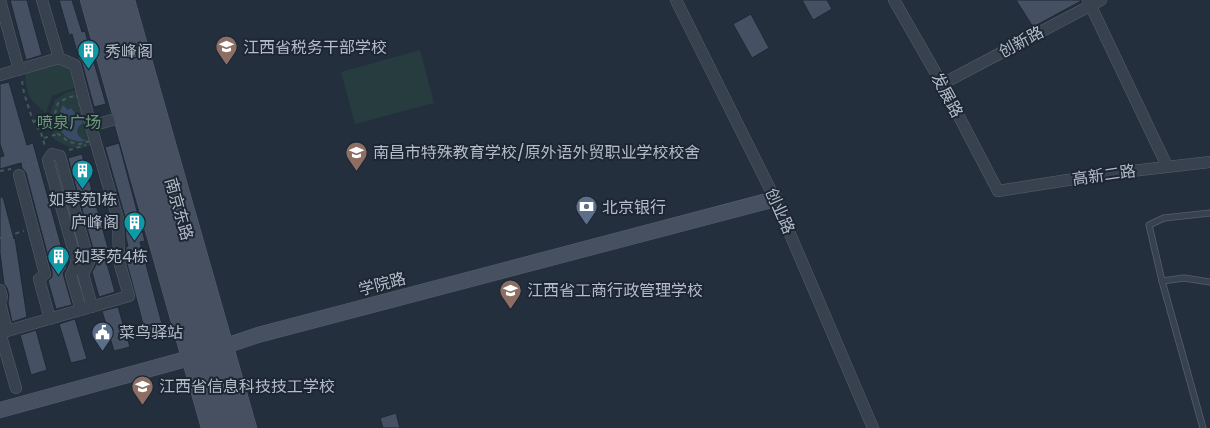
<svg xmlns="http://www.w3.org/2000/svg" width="1210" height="428" font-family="Poppins,'Noto Sans SC',sans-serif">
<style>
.green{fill:#263c3f}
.water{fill:#394c67}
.building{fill:#455162;stroke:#1f2835}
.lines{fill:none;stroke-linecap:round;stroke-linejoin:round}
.lane-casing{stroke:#565f6c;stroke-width:7}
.street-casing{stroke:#565f6c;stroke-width:12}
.secondary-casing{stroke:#565f6c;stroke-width:16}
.path{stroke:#44595c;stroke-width:2;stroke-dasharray:4 4;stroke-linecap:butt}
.lane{stroke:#38414e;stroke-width:5.5}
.street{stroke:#38414e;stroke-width:11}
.secondary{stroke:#465061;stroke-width:15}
.labels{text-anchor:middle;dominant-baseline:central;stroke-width:4;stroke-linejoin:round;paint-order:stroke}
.street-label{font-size:16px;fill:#b4bcc9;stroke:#1d2633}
.poi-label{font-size:16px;fill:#b4bcc9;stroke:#1d2633;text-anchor:start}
.park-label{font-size:16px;fill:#6b9a76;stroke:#1d2633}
</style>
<rect width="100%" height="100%" fill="#242f3e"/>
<g class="green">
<polygon points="420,50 434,103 355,124 341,72"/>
<path d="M60,63L71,68L76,87L52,96L46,113C28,99 27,96 25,73Z"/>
<path d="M79,89L95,144C78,151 70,149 54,139L49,117L55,100L65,93Z"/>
</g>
<path class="water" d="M63,105L68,110L71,108L76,115L79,113L83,123C73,129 77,138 87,141C63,144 52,126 63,105Z"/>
<g class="building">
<polygon points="10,0 27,0 42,55 26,60"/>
<polygon points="59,0 72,0 82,32 85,31 106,104 94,107 82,63 79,59 72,34 69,35"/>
<polygon points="802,0 827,0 832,9 813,20"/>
<polygon points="1016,0 1081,0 1081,1 1033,27"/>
<polygon points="751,14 769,48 752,58 733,24"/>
<polygon points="9,82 27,145 33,143 67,267 63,273 64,277 72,305 56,309 48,281 52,277 52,272 26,173 22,168 21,163 0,169 0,157 4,156 0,144 0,84"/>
<polygon points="119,143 145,241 140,242 165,335 147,339 126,260 126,247 128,246 126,238 125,217 105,147"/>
<polygon points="82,154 111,259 106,260 115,292 99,297 92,272 96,265 96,260 68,158"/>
<polygon points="0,197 3,197 14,239 15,238 27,317 12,322 8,303 9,295 7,288 4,284 0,253"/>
<polygon points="118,307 130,347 114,351 102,311"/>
<polygon points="75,319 87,359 71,363 59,324"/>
<polygon points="36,330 47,370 31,375 20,335"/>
<polygon points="396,413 400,428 383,428 380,418"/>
</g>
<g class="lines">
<defs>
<g id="lane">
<polyline points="1162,281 1149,225 1164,218 1210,213"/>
<polyline points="1203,428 1162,281 1184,278 1210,282"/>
</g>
<g id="street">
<polyline points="0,0 19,70"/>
<polyline points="42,0 59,58"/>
<polyline points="676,0 775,199 873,428"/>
<polyline points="894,0 942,84 998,191 1106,174 1210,162"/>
<polyline points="1088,0 1167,166"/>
<polyline points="0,75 59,58 75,65 91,126"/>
<polyline points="942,84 1101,0"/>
<polyline points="19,175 45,274 39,279 50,319"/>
<polyline points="0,290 2,297 0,302"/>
<polyline points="0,303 7,331"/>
<polyline points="81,310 71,275 77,263 48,160 52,154 60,156 89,262 83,274 92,307"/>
<polyline points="0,333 129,296 119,261 118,219 91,126 112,120"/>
<polyline points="0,333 16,388"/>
</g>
<g id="secondary">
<polyline points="88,0 209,428"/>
<polyline points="100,0 224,428"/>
<polyline points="115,0 235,428"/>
<polyline points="127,0 249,428"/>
<polyline points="0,410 190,358 258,335 775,199"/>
</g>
</defs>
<use href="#lane" class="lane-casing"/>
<use href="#street" class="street-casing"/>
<use href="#secondary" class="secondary-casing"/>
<g class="path">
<polyline points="22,81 24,93 33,121 41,133 45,146"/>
<polygon points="77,95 90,141 80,144 69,142 58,134 54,117 58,103 67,98"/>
<polyline points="34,121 54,117"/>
<polyline points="44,138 58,134"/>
<polyline points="69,150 86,145"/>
<polyline points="26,166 38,163"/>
<polyline points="0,171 11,169"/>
<polyline points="89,226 109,221"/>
<polyline points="0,238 24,231"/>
<polyline points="46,239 58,235"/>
</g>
<use href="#lane" class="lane"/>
<use href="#street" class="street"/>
<use href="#secondary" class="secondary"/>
</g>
<defs>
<symbol id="university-pin" viewBox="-11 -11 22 30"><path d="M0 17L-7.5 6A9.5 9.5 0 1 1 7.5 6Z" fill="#8d6e63" stroke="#1d2633"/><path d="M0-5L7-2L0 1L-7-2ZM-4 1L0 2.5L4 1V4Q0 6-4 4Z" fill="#fff"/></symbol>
<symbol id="building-pin" viewBox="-11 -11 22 30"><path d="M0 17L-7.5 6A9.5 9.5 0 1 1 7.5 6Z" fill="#0f9aa8" stroke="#1d2633"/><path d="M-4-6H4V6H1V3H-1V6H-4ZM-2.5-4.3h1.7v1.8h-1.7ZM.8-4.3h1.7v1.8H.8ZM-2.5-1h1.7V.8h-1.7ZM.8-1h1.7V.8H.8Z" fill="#fff"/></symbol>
<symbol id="school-pin" viewBox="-11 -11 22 30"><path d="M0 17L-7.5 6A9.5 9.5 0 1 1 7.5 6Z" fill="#8d6e63" stroke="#1d2633"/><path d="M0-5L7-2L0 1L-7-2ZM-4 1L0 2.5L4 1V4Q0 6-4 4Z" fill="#fff"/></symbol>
<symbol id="bank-pin" viewBox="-11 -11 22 30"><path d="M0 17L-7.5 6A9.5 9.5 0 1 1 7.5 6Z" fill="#5c6f8a" stroke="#1d2633"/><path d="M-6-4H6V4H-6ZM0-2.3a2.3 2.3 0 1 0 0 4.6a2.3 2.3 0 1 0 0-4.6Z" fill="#fff"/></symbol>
<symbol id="civic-pin" viewBox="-11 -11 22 30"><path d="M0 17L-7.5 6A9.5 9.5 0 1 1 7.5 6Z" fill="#5c6f8a" stroke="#1d2633"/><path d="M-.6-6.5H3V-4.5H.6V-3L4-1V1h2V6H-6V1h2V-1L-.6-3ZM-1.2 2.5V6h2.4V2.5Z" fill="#fff"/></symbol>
</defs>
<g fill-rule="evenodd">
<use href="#university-pin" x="214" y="34" width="25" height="34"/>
<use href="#building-pin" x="76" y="38" width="25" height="34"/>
<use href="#school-pin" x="344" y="140" width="25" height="34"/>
<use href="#building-pin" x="70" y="158" width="25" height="34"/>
<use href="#bank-pin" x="574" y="194" width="25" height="34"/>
<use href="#building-pin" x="122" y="210" width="25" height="34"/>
<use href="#building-pin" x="46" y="244" width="25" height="34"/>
<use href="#university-pin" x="498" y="278" width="25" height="34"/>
<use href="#civic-pin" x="90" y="320" width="25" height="34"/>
<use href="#school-pin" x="130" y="374" width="25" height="34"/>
</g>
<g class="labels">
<g class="street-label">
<text transform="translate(1021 42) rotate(-28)">创新路</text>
<text transform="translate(947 95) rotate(62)">发展路</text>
<text transform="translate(1104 175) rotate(-8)">高新二路</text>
<text transform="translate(179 209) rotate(74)">南京东路</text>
<text transform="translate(780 211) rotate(66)">创业路</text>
<text transform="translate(382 284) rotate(-15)">学院路</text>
</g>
<g class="poi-label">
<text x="243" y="47">江西省税务干部学校</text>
<text x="105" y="51">秀峰阁</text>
<text x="373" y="152">南昌市特殊教育学校/原外语外贸职业学校校舍</text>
<text x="83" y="199" text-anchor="middle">如琴苑1栋</text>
<text x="602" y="207">北京银行</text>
<text x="119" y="222" text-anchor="end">庐峰阁</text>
<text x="74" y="256">如琴苑4栋</text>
<text x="527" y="290">江西省工商行政管理学校</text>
<text x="119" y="332">菜鸟驿站</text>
<text x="159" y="386">江西省信息科技技工学校</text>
</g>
<g class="park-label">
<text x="69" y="122">喷泉广场</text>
</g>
</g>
</svg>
